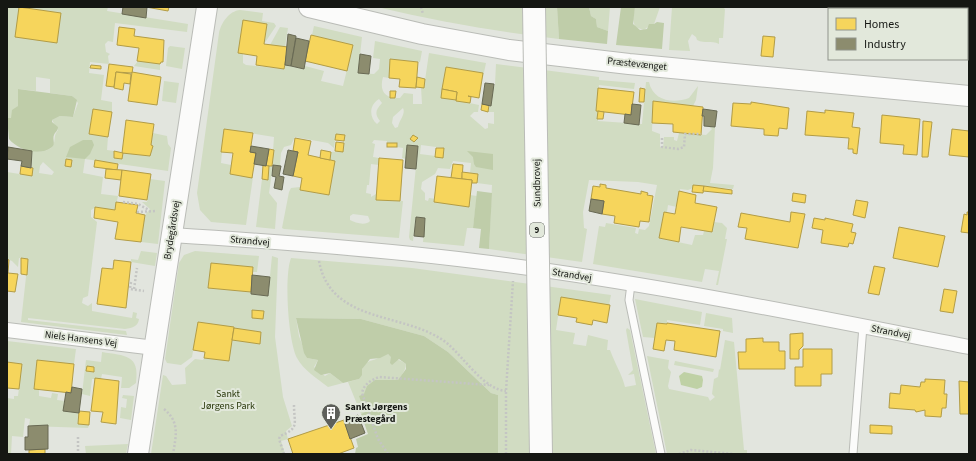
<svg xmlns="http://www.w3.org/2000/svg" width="976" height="461" font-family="'Source Sans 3',sans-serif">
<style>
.green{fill:#d1dcc2;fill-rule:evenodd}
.forest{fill:#bfcda9}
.water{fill:#bfd1a5}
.homes{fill:#f6d55c;stroke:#b29c46}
.industry{fill:#8c8c6e;stroke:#686953}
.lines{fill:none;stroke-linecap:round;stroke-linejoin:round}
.lane-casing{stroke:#babcb7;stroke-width:9}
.street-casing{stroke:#babcb7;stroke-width:16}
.secondary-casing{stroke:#babcb7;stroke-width:22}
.path{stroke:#c4c5c3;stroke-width:2.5;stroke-dasharray:2 2;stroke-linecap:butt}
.lane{stroke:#fbfbfa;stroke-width:7}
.street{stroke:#fbfbfa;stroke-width:14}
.secondary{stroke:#fbfbfa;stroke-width:20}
.primary-bridge-casing{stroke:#babcb7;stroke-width:24;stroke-linecap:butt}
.primary-bridge{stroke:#fbfbfa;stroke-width:22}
.labels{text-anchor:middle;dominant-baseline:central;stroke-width:4;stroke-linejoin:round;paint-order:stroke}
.shield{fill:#e2e8db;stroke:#52564f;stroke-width:1}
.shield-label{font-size:9px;font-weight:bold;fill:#151713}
.street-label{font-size:10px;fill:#151713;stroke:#e2e8db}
.park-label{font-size:10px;fill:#29380b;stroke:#e2e8db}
.poi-label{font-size:10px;font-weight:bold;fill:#151713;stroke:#e2e8db;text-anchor:start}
</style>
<rect width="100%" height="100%" fill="#e2e5de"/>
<g class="green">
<path d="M8,7H108L107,11L188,24L187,32L115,23L113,42L108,41L105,44L106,52L110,54L108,56L109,64L90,62L89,73L104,75L101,100L112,102V112L93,109L89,134L108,137L107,150L114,151V158L122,159L123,153L149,156L153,146L151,145L153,133L167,136L168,144L171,148L168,171L85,159L83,173L103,177L101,194L118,196L115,210L96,207L91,210V217L97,222L88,296L83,298L82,303L88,306L92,303V311L132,318L133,312L137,313L136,318L139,319C138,326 133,328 125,329L28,318V320L126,331L127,335L21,322L28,259L19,258L18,267L12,261L7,259V172L32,176V151C38,152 50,152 53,145C56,140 53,136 58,130L52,120L60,116L73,117L78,103L72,96L50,93V79L36,77V91L18,89V106L12,118H7ZM19,7L61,13L57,43ZM43,162L54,172L52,175L39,173L40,166Z"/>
<path d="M377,7H557L559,39C497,32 437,21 377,7Z"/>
<polygon points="589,7 610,7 608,31 597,27 596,19 591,16"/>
<polygon points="635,7 660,7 654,24 651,24 644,30 635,27 633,19"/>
<path d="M672,7H722L725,9L723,38H719V44C711,40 705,44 697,40L696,37L692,34L688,41L690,51L669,50Z"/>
<path d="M240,10L263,13L262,21L274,23L276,26L264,44L267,24L243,21V63L246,65L284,69L285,65L304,69L305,66L324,71L321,81L343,86L353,45L312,35L314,26L362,37L358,73L374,74L379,69L380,59L373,58L375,41L422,51L420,62L390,59L389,78L383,77C379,91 385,99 400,98L404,93L413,94V104H422L421,87H424L429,53L486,63L482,82L483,73L446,67L441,97L479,105L478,112H474L470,116L485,129L488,128V123L494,124V112H488L495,84L496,64L599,77V80L635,83L634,89L599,85L596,111H598V121L642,124L646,82H649C653,101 673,104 689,98L698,86L696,100L693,106L653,101L652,131L660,134V147L663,148L664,137H674V140L677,141L679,133L706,135L712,129L709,127H715L713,168L710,183L734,185L733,189L693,185V188L688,190L680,189L677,207L668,205L667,212H664L659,238L692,245L695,235H703L704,231L714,222L722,223L727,228L725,239H727L718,285H716L719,271L705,269L702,282L593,264L599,226L605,227L606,223L636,228L635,233L638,234L639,229L645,230L649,226L657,185L638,182L589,180L583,212L584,228L587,229L582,262L489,249L492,185L477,183L478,174L470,173L471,163L453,161L450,169L438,168L435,174L422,182L421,189L425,193V200L428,201L429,198C444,199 455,206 469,207L470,195L477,196L473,228H467L464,246L423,242L425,218L416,217L413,241L410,240L409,237L418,146H407L406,159L402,158L403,148L397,147L396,143H387V141L374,140L372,143L375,144L373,157L379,158V165L371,164L369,185H367L366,193L371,194V197L376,194V200L403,201L399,238L284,229L282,228L289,192L291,188L300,187V190L329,195L335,161L330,160L331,152L343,151L344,135L336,134L334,148L328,143L295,137L291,145L284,147L281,153L280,166L273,165L269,193L277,203L275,229L256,227L262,179L268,180L269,166H272L274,137L224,129L221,163L231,165L230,174L253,177L246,225L211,222L200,210L197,193L219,33C221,23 229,11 240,10ZM379,99L382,103C376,110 374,113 380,121L377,124C369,117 369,105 379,99ZM403,108C406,114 399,120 398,127L395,128L392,123L393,117ZM421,145L444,148L443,157L420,154ZM353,214L368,216L370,221C366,226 355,223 350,220V216Z"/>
<polygon points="280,27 288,28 285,47 270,45"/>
<polygon points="170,46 185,48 182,69 166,66 168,48"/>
<polygon points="138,61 160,64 160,70 134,66"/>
<polygon points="164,81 179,83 176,103 162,101"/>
<polygon points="150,179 165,181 158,244 141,242 145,215 150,209 142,202 147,202"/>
<polygon points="141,251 157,253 155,266 131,262 131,259 138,260"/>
<polygon points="195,251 259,256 257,272 253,272 253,267 211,263 208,288 251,292 251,294 268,296 272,256 278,258 275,337 283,397 292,426 286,431 288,439 281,441 285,454 151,454 163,375 166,376 172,385 186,384 185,368 195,359 203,360 204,358 229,361 232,340 260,344 261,332 198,322 192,357 181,365 167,363 165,359 179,263 184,255"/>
<path d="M291,258L412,268L611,295L609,305L561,297L556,330L575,333L573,344L586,346L588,335L608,340L607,350H610C615,364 622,374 625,387L636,385L634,374L628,375L633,370L626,330L627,328L630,330L656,454H498V395L491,393L448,352L424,336L361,319L296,318L299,336L307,358L318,360L314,367L325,376L330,373L343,383L328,387C318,379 303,370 297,358C288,341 284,276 291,258Z"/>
<polygon points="635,299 702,312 700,325 667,320 667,324 655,338 643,337"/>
<polygon points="706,313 732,318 733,333 723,331 723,329 704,326"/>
<polygon points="725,340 734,342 744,450 747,450 747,454 667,454 647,356 669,360 668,368 671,372 668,386 669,389 708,397 710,401 715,397 712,394 714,379 718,377 719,369 720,370"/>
<polygon points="7,341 76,349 74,364 37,360 34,389 39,389 39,396 51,398 52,393 58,394 57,400 65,401 79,413 78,424 89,425 88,428 29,426 30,419 25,418 23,437 12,436 11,454 7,454 8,430 7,430 7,398 14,399 14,396 18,396 22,364 7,362"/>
<path d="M102,352C125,356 140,354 136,383L129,388H121L122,377L102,374L101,379H92L90,396L82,394L86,360L101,362Z"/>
<path d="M384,354H388C394,360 400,359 406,364C406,378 376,402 365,412L361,414L348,382L359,379C365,354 370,366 384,354Z"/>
<polygon points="675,361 714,369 713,372 674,365"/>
<polygon points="123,395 134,396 131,420 120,418 121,407 126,408 127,399 122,398"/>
<polygon points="128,444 126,454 86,454 85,446"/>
</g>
<g class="forest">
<polygon points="557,7 589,7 591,16 596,19 597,27 608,31 607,44 559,39"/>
<polygon points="621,7 635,7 633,24 640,30 647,29 649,24 654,24 657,22 664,23 662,49 616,45"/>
<path d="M18,89L72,96L77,100L73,117L60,116L52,120V122L58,127C58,131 55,132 54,135C52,139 56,144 52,147C40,157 18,150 9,139L7,118H11L12,110L18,106Z"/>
<polygon points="83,140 92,140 94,145 90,154 85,159 66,157 70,147"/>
<polygon points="467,151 493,154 493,170 476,167 474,164 473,157"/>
<polygon points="477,191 492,193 489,249 479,248 481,229 473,228"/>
<polygon points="296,318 361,319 424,336 448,352 491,393 498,395 498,454 355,454 356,448 358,447 356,439 368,434 361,414 365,412 359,396 364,394 367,386 375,380 398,380 406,369 406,364 399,359 392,365 390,363 391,357 388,354 380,358 370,359 362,369 362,375 359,379 343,383 330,373 321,375 314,370 318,360 307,358 304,353"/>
</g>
<polygon class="water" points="684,372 702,376 703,380 702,387 697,389 681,385 679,376"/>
<g class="homes">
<polygon points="19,7 61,13 57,43 15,37"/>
<polygon points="146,7 169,7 168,11"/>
<rect x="888" y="7" width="17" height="2"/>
<polygon points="937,7 969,7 969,22 967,21 967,9 937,9"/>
<polygon points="243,20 267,24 264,44 288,47 284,69 256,65 257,56 238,53"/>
<polygon points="119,27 135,29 134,36 164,40 163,62 161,62 160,64 137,61 139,48 117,45"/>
<polygon points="311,35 353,45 347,71 305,61"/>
<polygon points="763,36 775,37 773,57 761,56"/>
<polygon points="390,59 418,62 416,88 399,87 400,79 389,78"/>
<polygon points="109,64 133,67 132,73 116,72 114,87 106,86"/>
<polygon points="91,65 101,66 101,69 90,68"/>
<polygon points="446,67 483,73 479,98 468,96 471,97 470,103 456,101 457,92 442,89"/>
<polygon points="116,72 131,74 130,84 124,83 123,90 114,88"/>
<polygon points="132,72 161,77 157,105 128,101"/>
<polygon points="417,77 425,79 424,88 416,87"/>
<polygon points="598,88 634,92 631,115 596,111"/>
<polygon points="640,88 645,89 644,102 639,102"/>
<polygon points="442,89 457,92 456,100 441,98"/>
<polygon points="390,91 396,91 395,98 390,98"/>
<polygon points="653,101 703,107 701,135 673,132 673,124 652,123"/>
<polygon points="751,102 789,108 787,129 779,128 778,136 764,135 764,129 731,126 733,103 751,104"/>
<polygon points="482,104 489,105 488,112 481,110"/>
<polygon points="93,109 112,112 108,137 89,134"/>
<polygon points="825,110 854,113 852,127 860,128 857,154 853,153 853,149 848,149 849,138 805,135 807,111 825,113"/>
<polygon points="598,111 604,112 603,119 597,119"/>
<polygon points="882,115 920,119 917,155 903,154 904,145 880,143"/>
<polygon points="126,120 154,124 151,145 153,146 150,156 122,153"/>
<polygon points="923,121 932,122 928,157 922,157"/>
<polygon points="224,129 253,133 250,152 256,153 252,178 230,174 233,153 221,152"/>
<polygon points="952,129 969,131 969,157 949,155"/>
<polygon points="336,134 345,135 344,141 335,140"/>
<polygon points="413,135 418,138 414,142 410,139"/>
<polygon points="295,138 311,141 308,155 335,161 329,195 300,190 302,178 293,176 298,152 293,151"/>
<polygon points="336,142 344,143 343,152 335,151"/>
<rect x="387" y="143" width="10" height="4"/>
<polygon points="436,148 444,148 443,158 435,157"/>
<polygon points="269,149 274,150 272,166 266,166"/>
<polygon points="321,150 331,152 330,160 320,158"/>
<polygon points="114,151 123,153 122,159 114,158"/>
<polygon points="379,158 403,160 400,201 376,200"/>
<polygon points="66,159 72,160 71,167 65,166"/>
<polygon points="95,160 118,164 117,170 94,167"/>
<polygon points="453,164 463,165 462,179 451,178"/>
<polygon points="263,165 269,166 268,180 262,179"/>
<polygon points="21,166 33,168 32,176 20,174"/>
<polygon points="106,169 122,170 121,180 105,178"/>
<polygon points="122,170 151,174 147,200 119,196"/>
<polygon points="462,172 478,174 477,183 472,183 472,180 462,179"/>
<polygon points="437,176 472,180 469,207 434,202"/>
<polygon points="600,184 606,185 606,188 641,194 641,191 648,193 647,195 653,196 649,222 640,221 639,227 614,223 615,216 602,214 604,201 591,199 593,186 600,187"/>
<polygon points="693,185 704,186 703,193 692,192"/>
<polygon points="704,186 732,190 732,194 703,191"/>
<polygon points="679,191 696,195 695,203 717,207 712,232 681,227 679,242 659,238 664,212 675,214"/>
<polygon points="793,193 806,195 805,203 792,201"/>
<polygon points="856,200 868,202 865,218 853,215"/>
<polygon points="116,202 138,205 136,213 145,215 141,242 115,239 118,222 94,218 95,207 115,210"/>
<polygon points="791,212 805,214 798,248 745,239 747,228 738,227 741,213 790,222"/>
<polygon points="967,212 969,212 969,233 961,232 964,214 967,215"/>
<polygon points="814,218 825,220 825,218 853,224 851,232 856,233 853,244 849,243 848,247 821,243 823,230 812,228"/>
<polygon points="899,227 945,236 938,267 893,258"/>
<polygon points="21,258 28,259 27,275 21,274"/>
<polygon points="7,259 9,260 8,273 18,274 15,292 7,291"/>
<polygon points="114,260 131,262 126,308 97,304 102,268 113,269"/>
<polygon points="211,263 253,267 251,292 208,288"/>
<polygon points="874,266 885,268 879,295 868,293"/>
<polygon points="944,289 957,291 953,313 940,311"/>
<polygon points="561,297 610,305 607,323 593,320 592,325 576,322 577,318 558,315"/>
<polygon points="252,310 264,311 263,319 252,318"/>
<polygon points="198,322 234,327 229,361 204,358 205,352 193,350"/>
<polygon points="657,323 667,324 667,323 720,331 716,357 674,350 675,341 666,340 664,351 653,349"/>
<polygon points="234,328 261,332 260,344 232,340"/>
<polygon points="803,333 803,346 799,350 799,359 790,359 790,334"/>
<polygon points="763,338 763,342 779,342 779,351 785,351 785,369 739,369 738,352 746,352 746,339"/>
<polygon points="803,349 832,349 832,374 821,374 821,386 795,386 795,367 803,367"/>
<polygon points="37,360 74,364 71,393 34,389"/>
<polygon points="7,362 22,364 19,389 7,388"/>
<polygon points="87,366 94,367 94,372 86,371"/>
<polygon points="95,378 119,381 116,424 101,422 103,412 91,411"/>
<polygon points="925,379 945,380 944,394 947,394 946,408 942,408 941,417 925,416 925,410 916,412 915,410 889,408 890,393 900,394 901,385 920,387 921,382 925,382"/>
<polygon points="959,381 969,382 969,414 960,414"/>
<polygon points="79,411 90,412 89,425 78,424"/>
<polygon points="344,420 354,448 338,454 293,454 288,439"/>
<polygon points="870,425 892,426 892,434 870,433"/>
<polygon points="45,449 45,454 29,454 29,450"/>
</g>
<g class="industry">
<polygon points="123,7 147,7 146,18 122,14"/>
<polygon points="288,34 296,36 291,66 285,65"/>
<polygon points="296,38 309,41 304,69 291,66"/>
<polygon points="360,54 371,56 369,74 358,73"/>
<polygon points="485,83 494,84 491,106 482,104"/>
<polygon points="632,104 641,105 639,125 624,123 625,114 631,115"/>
<polygon points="703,109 717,111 715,127 704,126 704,116 702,116"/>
<polygon points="407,145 418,146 416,169 405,168"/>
<polygon points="251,146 269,149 266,166 254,164 256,153 250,152"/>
<polygon points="8,147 32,151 31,168 21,166 22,161 7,159"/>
<polygon points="288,150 298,152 293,176 283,174"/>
<polygon points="273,165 281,166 279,176 284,177 282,190 274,188 276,177 272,176"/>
<polygon points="591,199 604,201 602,214 589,211"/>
<polygon points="416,217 425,218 424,237 414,236"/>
<polygon points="252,275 270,277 268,296 251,294"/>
<polygon points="72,387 82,389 79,413 63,411 66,392 71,393"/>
<polygon points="358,415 365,433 350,439 344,421"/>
<polygon points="48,425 48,449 25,450 25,437 28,437 28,426"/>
</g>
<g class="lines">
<defs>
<g id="lane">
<polyline points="631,284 629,300 661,454"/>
<polyline points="853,454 863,326"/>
</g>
<g id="street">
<path d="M172,235C267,241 363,248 458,259C630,279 800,314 969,347"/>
<polyline points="7,330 155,348"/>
</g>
<g id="secondary">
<polyline points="309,7 422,34 509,50 629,64 969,96"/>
<polyline points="138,454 207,7"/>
</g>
</defs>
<use href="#lane" class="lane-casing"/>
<use href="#street" class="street-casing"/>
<use href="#secondary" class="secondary-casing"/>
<g class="path">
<polyline points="421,7 423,14"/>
<polyline points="662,138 662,147 678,149 684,147 685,134 701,134"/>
<polyline points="123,202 138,204 149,210"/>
<polyline points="137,212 157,211"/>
<path d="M319,261C331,326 408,311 448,344C464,358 485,390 506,391"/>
<polyline points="131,282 130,289 144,291"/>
<polyline points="134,289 137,268"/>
<path d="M164,409C180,422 176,436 173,454"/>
<polyline points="78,437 78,454"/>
<path d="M284,454L279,439L280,436C300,428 294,424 294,405"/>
<path d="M388,454L378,439L362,393C364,384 371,380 379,377L489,385"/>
<polyline points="506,454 506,391 513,281"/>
<polyline points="679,454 691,450 734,454"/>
</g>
<use href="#lane" class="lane"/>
<use href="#street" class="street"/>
<use href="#secondary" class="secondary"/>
<defs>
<polyline id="primary-bridge" points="534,7 541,454"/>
</defs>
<use href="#primary-bridge" class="primary-bridge-casing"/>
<use href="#primary-bridge" class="primary-bridge"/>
</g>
<defs>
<symbol id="building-pin" viewBox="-11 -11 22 30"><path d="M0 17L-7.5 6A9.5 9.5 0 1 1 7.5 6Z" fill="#5d5f5a" stroke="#e2e8db"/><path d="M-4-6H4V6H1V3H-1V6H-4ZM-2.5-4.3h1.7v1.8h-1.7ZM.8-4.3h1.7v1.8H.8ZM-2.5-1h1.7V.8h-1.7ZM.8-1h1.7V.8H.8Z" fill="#fff"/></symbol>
</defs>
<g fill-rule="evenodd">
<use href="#building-pin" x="320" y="402" width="22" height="30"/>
</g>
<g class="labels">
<rect class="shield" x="530" y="223" width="14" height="14" rx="3"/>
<g class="shield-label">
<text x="537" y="230">9</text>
</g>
<g class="street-label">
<text transform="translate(637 64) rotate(6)">Præstevænget</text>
<text transform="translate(537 183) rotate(-91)">Sundbrovej</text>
<text transform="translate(172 230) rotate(-81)">Brydegårdsvej</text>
<text transform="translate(250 241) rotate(5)">Strandvej</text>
<text transform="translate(572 275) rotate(9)">Strandvej</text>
<text transform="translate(891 332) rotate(11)">Strandvej</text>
<text transform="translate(81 339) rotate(7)">Niels Hansens Vej</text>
</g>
<g class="park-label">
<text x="228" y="394">Sankt<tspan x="228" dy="12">Jørgens Park</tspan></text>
</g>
<g class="poi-label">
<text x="345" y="407">Sankt Jørgens<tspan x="345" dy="12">Præstegård</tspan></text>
</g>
</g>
<rect width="976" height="461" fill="none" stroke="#151713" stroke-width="16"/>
<rect x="828" y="8" width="140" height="52" fill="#e2e8db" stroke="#90948b"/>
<rect x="836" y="18" width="20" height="12" fill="#f6d55c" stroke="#90948b"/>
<text x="864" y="28" font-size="12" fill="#151713">Homes</text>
<rect x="836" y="38" width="20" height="12" fill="#8c8c6e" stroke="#90948b"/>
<text x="864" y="48" font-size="12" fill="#151713">Industry</text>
</svg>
